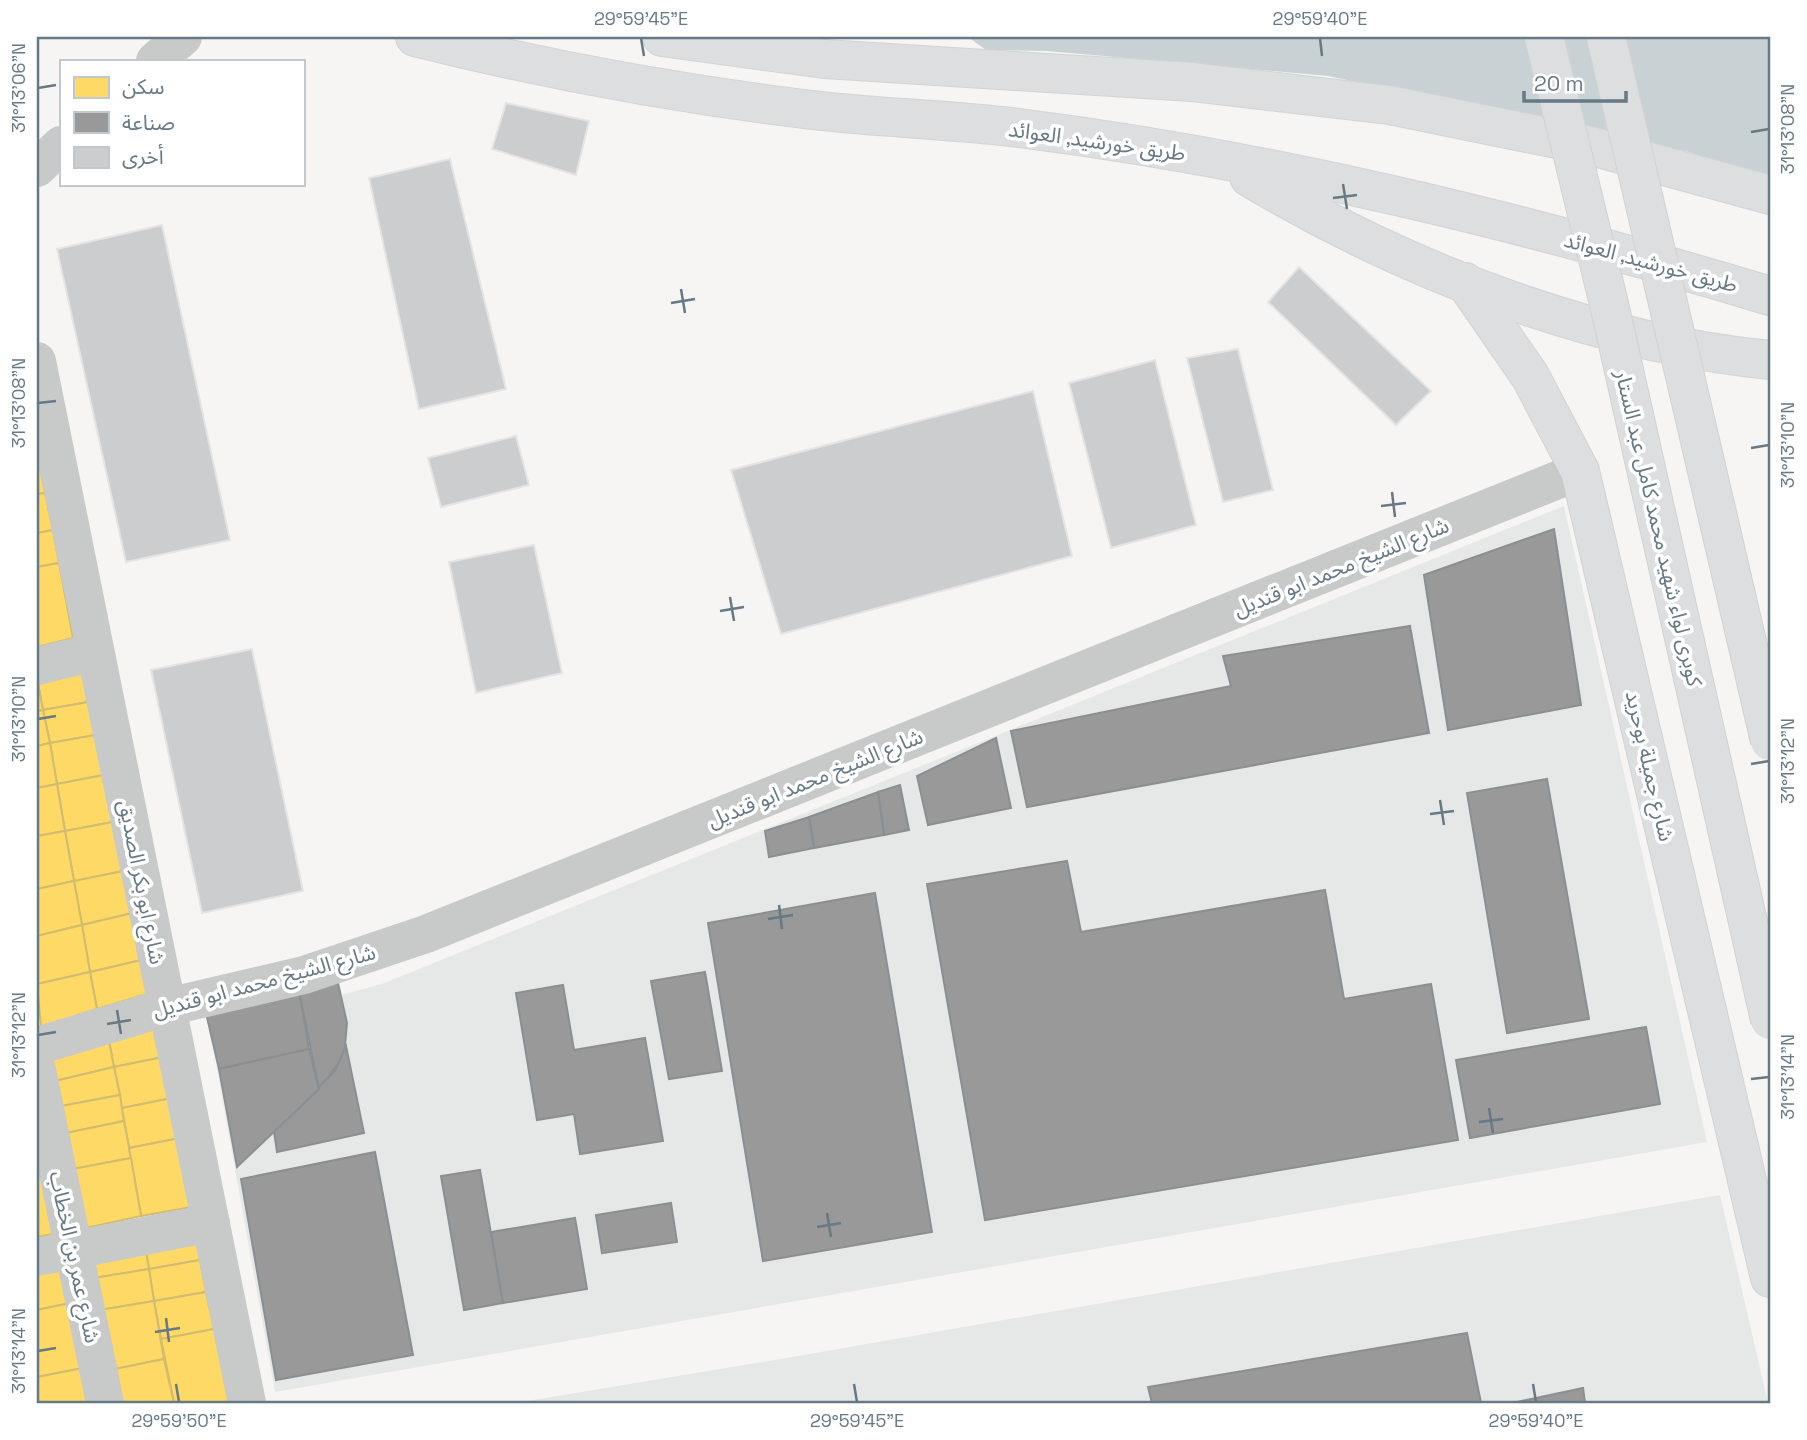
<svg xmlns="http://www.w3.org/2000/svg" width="1807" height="1440" font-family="'Space Grotesk','Noto Sans Arabic',sans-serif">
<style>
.built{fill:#e6e7e7}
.water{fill:#c8d2d4}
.homes{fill:#ffd966;stroke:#d1bc6f;stroke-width:2}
.industry{fill:#999;stroke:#8a8f93;stroke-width:2}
.building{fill:#cccdce;stroke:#e5e4e4;stroke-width:2}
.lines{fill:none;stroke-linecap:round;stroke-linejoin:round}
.secondary-casing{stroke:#d2d3d4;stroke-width:40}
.minor{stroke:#c8caca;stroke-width:38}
.secondary{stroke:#dddedf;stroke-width:38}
.primary-bridge-casing{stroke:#d2d2d2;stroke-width:40;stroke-linecap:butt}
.primary-bridge{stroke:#dddedf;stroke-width:38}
.ticks{fill:none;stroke:#667984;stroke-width:2.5}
.labels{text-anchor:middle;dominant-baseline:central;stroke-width:7;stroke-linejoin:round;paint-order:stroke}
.street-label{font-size:21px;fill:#667984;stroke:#fff}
.neatline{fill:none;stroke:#667984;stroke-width:2.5}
.ticks-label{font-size:18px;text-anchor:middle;fill:#667984}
</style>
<rect width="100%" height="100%" fill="#f6f5f4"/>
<g class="built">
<polygon points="1564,506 1707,1142 275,1392 210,1030 382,984"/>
<polygon points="1720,1195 1768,1403 515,1403 775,1360"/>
</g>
<polygon class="water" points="968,37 1770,37 1770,178 1689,152 1328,76 1047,51 986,50"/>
<g class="homes">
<polygon points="37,452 45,493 37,494"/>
<polygon points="45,493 53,530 37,533 37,494"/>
<polygon points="53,530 59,563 37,567 37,533"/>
<polygon points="59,563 73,638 37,647 37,567"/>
<polygon points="85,662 94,701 43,710 37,678"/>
<polygon points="37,678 43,710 37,711"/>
<polygon points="94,701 101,734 50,743 43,710"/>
<polygon points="43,710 50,743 37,746 37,711"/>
<polygon points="101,734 109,774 57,784 50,743"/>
<polygon points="50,743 57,784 37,788 37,746"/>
<polygon points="109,774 118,821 65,831 57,784"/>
<polygon points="57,784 65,831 37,836 37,788"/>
<polygon points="118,821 128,870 74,881 65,831"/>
<polygon points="65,831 74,881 37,889 37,836"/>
<polygon points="128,870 137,912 82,925 74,881"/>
<polygon points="74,881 82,925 37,936 37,889"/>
<polygon points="137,912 146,959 90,972 82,925"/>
<polygon points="82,925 90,972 37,984 37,936"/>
<polygon points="146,959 153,992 97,1009 90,972"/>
<polygon points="90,972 97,1009 41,1027 37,984"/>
<polygon points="156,1020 163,1057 114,1067 108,1036"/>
<polygon points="108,1036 114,1067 55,1081 50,1056"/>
<polygon points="163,1057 172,1098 122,1108 114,1067"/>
<polygon points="114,1067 120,1095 61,1106 55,1081"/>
<polygon points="120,1095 124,1121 66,1133 61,1106"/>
<polygon points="172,1098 180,1138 129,1148 122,1108"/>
<polygon points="124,1121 131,1158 73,1169 66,1133"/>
<polygon points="180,1138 192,1207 141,1216 129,1148"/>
<polygon points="131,1158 141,1216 86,1228 73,1169"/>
<polygon points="37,1161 58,1233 37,1237"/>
<polygon points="196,1237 200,1260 149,1269 145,1246"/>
<polygon points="145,1246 149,1269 94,1278 90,1257"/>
<polygon points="200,1260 206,1292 154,1301 149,1269"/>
<polygon points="61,1264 70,1303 37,1310 37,1269"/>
<polygon points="149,1269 154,1301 100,1310 94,1278"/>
<polygon points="206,1292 214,1329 161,1339 154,1301"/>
<polygon points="154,1301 164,1359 115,1369 100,1310"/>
<polygon points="70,1303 83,1368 37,1377 37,1310"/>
<polygon points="214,1329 229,1403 174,1403 161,1339"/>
<polygon points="164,1359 174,1403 122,1403 115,1369"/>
<polygon points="83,1368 91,1403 37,1403 37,1377"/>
</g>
<g class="industry">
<polygon points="1554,529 1581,705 1448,730 1424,575"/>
<polygon points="1410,626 1429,733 1027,807 1011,731 1231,686 1223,656"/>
<polygon points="996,738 1011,808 928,825 917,776"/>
<polygon points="1547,779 1589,1019 1507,1033 1467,793"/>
<polygon points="900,785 909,830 884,835 878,792"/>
<polygon points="878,792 884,835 814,848 809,817"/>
<polygon points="809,817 814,848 769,857 765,831"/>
<polygon points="1067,861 1081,932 1325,890 1344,999 1431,984 1458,1140 985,1220 927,884"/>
<polygon points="875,893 932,1232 763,1261 708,923"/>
<polygon points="705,972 722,1071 669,1079 651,981"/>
<polygon points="338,983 347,1023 344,1056 319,1089 299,991"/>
<polygon points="563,985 574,1050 645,1038 663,1141 580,1154 574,1114 537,1120 516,993"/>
<polygon points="299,991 309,1049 219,1069 206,1013"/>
<polygon points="1646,1027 1660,1104 1470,1138 1456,1060"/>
<polygon points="346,1046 364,1133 277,1152 274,1131 335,1071"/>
<polygon points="309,1049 319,1089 237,1167 219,1069"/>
<polygon points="375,1152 413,1355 276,1380 241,1179"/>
<polygon points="480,1170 503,1303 464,1310 441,1176"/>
<polygon points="671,1203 677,1242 602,1253 596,1215"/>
<polygon points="575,1218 587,1289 503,1303 491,1232"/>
<polygon points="1467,1333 1481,1403 1152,1403 1148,1387"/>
<polygon points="1583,1388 1585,1403 1512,1403"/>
</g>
<g class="building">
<polygon points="506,103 589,121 576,175 492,149"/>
<polygon points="450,159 506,389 419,409 369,178"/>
<polygon points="162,225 230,540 126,562 57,249"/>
<polygon points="1299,267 1431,391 1396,425 1268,302"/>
<polygon points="1238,349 1273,490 1223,502 1187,358"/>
<polygon points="1155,360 1196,525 1111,548 1069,383"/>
<polygon points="1033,391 1072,556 781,634 731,470"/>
<polygon points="516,436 529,485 441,507 428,458"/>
<polygon points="534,545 562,673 476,693 449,562"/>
<polygon points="252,649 303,891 202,913 151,670"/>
</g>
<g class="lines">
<defs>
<g id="secondary">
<path d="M415,37C543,69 673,93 804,109C875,118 947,119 1019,128C1273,160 1525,222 1770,296"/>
<polyline points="662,37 825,59 1192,82 1389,105 1591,146 1770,195"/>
<path d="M1249,177C1402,269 1592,343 1770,360"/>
<polyline points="1465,282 1530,376 1580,471 1770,1278"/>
</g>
</defs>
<use href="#secondary" class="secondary-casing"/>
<g class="minor">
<polyline points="155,61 183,37"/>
<polyline points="37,168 61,145"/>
<polyline points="37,361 247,1403"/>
<polyline points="37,666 95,652"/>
<polyline points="37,1046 167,1007 304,975 426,934 1580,471"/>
<polyline points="37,1070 105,1403"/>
<polyline points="37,1257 211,1223"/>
</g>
<use href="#secondary" class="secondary"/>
<defs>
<g id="primary-bridge">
<polyline points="1544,37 1609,304 1770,1020"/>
<polyline points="1606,37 1770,741"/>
</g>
</defs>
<use href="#primary-bridge" class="primary-bridge-casing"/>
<use href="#primary-bridge" class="primary-bridge"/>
</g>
<path class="ticks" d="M641,38L644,56M1320,38L1322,56M38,88L56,85M1751,132L1769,129M1343,184L1347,209M1333,198L1357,195M681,289L685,313M671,303L695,299M38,403L56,401M1751,448L1769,445M1392,492L1395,517M1381,506L1406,503M730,597L734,621M720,611L744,607M38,719L56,716M1751,764L1769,761M1440,800L1444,825M1430,814L1454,811M779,905L782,929M768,919L793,915M117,1010L121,1034M107,1024L131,1020M38,1035L56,1032M1751,1079L1769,1077M1489,1108L1493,1133M1479,1122L1503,1119M827,1213L831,1237M817,1227L841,1223M166,1318L169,1342M155,1332L180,1328M38,1351L56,1348M176,1384L179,1402M854,1384L857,1402M1533,1384L1536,1402"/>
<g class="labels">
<g class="street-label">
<text transform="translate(1097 141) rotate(8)">طريق خورشيد, العوائد</text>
<text transform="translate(1651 262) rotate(15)">طريق خورشيد, العوائد</text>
<text transform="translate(1659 528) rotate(77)">كوبرى لواء شهيد محمد كامل عبد الستار</text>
<text transform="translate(1341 567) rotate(-22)">شارع الشيخ محمد ابو قنديل</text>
<text transform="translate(1650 766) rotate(77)">شارع جميلة بوحريد</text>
<text transform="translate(815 778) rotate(-22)">شارع الشيخ محمد ابو قنديل</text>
<text transform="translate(142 882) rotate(79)">شارع ابو بكر الصديق</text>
<text transform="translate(264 981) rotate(-15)">شارع الشيخ محمد ابو قنديل</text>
<text transform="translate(75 1257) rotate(78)">شارع عمر بن الخطاب</text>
</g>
</g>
<rect width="1807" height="1440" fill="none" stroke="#ffffff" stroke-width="77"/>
<rect x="60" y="60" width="245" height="126" fill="#ffffff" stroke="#c2c9ce" stroke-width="2"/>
<rect x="74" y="77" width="35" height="21" fill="#ffd966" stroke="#c2c9ce" stroke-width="2"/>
<text x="122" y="94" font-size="21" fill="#667984">سكن</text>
<rect x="74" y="112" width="35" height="21" fill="#999999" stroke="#c2c9ce" stroke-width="2"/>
<text x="122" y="130" font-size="21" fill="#667984">صناعة</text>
<rect x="74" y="147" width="35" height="21" fill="#cccdce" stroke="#c2c9ce" stroke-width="2"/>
<text x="122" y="164" font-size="21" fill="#667984">أخرى</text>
<path d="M1524 91v10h102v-10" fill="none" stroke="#667984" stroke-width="3.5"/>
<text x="1534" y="91" font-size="21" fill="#667984" stroke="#ffffff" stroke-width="5" paint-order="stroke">20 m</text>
<rect x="38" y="38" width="1731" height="1364" class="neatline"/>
<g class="ticks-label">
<text x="641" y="25">29°59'45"E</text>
<text x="1320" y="25">29°59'40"E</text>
<text transform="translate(19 88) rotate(-90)" y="6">31°13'06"N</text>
<text transform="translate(1788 129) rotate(-90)" y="6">31°13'08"N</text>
<text transform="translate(19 403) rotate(-90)" y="6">31°13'08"N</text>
<text transform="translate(1788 445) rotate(-90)" y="6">31°13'10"N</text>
<text transform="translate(19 719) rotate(-90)" y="6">31°13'10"N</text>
<text transform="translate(1788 761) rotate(-90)" y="6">31°13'12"N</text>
<text transform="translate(19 1035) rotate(-90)" y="6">31°13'12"N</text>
<text transform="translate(1788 1077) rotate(-90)" y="6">31°13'14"N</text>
<text transform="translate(19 1351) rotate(-90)" y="6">31°13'14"N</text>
<text x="179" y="1427">29°59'50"E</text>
<text x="857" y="1427">29°59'45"E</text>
<text x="1536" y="1427">29°59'40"E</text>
</g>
</svg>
